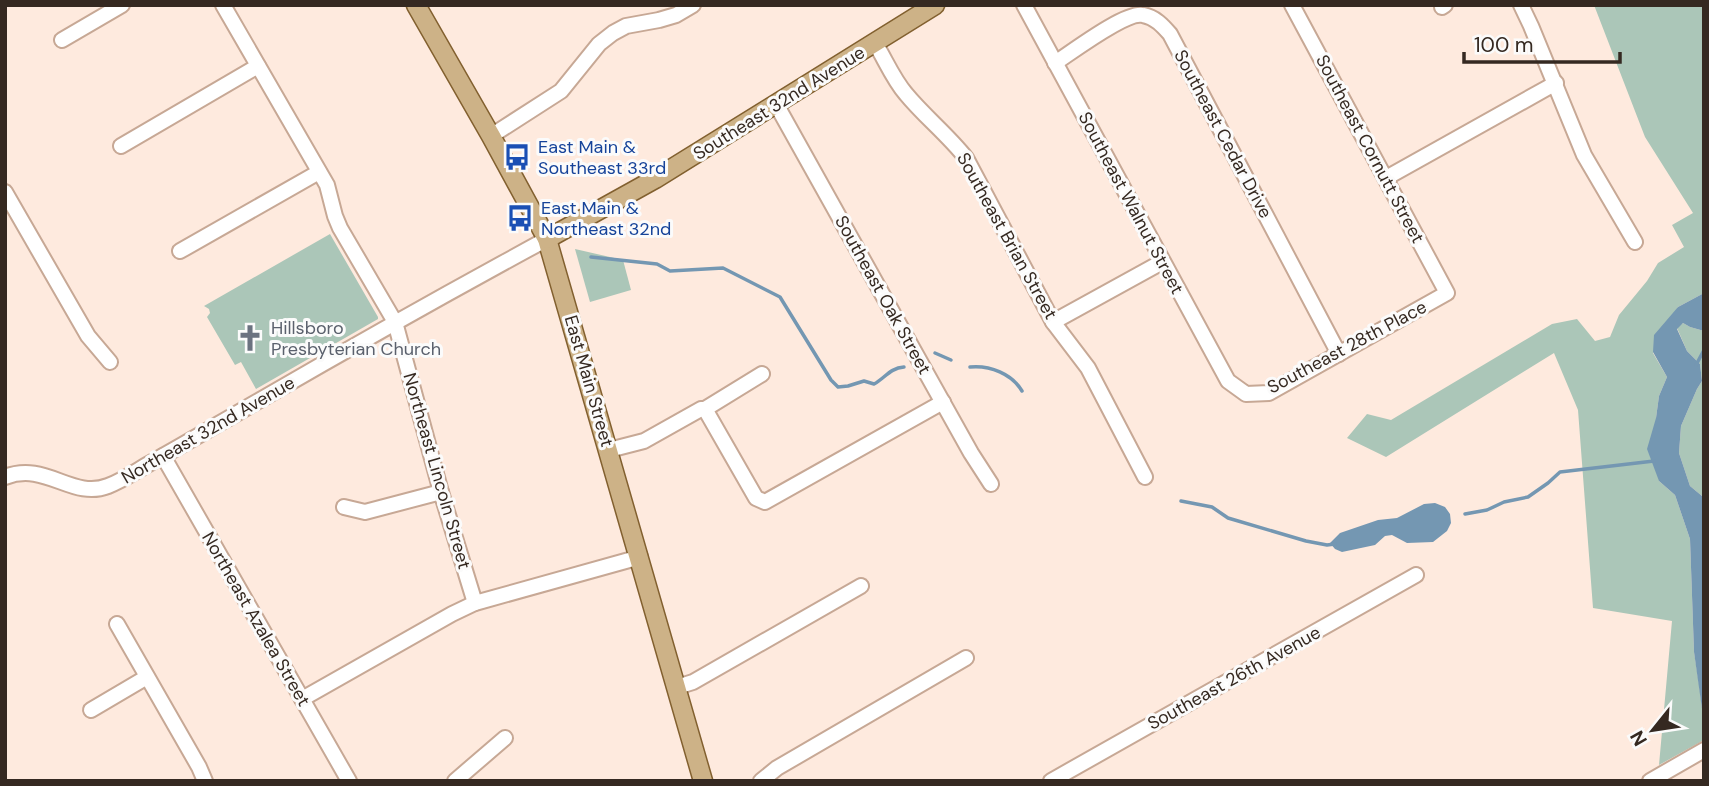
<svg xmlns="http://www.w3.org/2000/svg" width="1709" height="786" font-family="'DM Sans',sans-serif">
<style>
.green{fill:#abc6b8}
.water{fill:#7497b2}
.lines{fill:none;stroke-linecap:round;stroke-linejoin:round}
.stream{stroke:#7497b2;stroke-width:3.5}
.minor-casing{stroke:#c7a895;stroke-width:18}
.major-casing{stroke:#82602f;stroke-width:21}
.minor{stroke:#fff;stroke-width:14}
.major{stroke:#cdb287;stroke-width:18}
.labels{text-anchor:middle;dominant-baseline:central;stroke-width:6;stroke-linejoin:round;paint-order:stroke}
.street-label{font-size:18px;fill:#352921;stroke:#fbfbfb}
.transit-label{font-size:18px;fill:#164399;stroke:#fbfbfb;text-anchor:start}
.worship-label{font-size:18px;fill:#5b616d;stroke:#fbfbfb;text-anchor:start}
</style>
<rect width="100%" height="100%" fill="#feeade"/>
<g class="green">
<polygon points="1594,5 1704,5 1704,293 1678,307 1653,353 1667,377 1659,396 1656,418 1659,481 1675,495 1690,539 1694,652 1699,684 1704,723 1704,740 1659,765 1672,621 1593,608 1578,410 1554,353 1386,457 1347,438 1367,414 1391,420 1552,324 1577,319 1595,341 1610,337 1619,315 1647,281 1658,263 1684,247 1672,225 1693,213 1645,137"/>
<polygon points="330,234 378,317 378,319 256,389 241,362 235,365 207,317 210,313 209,309 204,306"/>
<polygon points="575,249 623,260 631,290 590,302"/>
<polygon points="1683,323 1690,327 1704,331 1704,515 1702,496 1690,486 1679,453 1681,426 1697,389 1702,381 1700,364 1687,351 1677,328"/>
</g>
<g class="water">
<polygon points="1704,293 1704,331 1690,327 1683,323 1677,329 1687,351 1700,364 1702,381 1697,389 1681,426 1679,453 1690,486 1702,496 1704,723 1694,652 1690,539 1675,495 1659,481 1647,449 1656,418 1659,396 1667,377 1653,352 1654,335 1678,307"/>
<polygon points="1435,503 1445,507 1450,514 1451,523 1447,531 1433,542 1407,543 1392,535 1385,536 1375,545 1342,552 1335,549 1330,543 1340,533 1378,520 1397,518 1424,504"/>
</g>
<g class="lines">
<g class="stream">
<path d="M591,257L657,264L670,271L723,268L780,297L831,380L838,387L848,386L864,381L874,384C885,378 890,368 904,367"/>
<polyline points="935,353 951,360"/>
<polyline points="1696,365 1704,350"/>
<path d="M970,367C990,365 1012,374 1022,391"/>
<polyline points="1181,501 1212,507 1228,518 1306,541 1327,545 1335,544"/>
<polyline points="1465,514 1487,510 1504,502 1528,497 1548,483 1560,472 1654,461"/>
</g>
<defs>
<g id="minor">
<polyline points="223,5 327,185 335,216 340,228 395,322 441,492 475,603"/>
<polyline points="1024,5 1228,381 1246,394 1269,393 1447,293 1292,5"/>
<polyline points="1521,5 1531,26 1584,155 1635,242"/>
<polyline points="1442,7 1445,5"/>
<polyline points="62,40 122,5"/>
<path d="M875,43C885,59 893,79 906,94C925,117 948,135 966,158L1053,322L1088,368L1145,477"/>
<path d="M1055,63C1072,52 1126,11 1143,15C1155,17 1163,26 1170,34L1339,354"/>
<polyline points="776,104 971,453 991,484"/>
<polyline points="491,136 561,91 599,44 613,33 626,26 659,20 676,15 693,5"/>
<polyline points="121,146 258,66"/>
<polyline points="1386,178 1556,83"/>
<polyline points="5,192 88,336 110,362"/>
<polyline points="180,251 319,172"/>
<polyline points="1053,322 1162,262"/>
<polyline points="705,409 762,374"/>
<polyline points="609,450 644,441 701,409 705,409 756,498 765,502 943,402"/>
<polyline points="163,456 349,781"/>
<path d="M5,477C46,461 72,500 108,486C124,480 139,469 154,461C190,441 225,420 260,400C355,345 451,291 547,239"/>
<polyline points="344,507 365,512 441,492"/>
<polyline points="117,624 199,767 205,781"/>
<polyline points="677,687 693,682 861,586"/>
<polyline points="302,699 452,614 475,603 640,557"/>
<polyline points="91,710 147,677"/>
<polyline points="455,781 505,738"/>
<polyline points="761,781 777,768 966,658"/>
<polyline points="1051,781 1416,575"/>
<polyline points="1650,781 1704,750"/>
</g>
<g id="major">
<polyline points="416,5 491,136 547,239 703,781"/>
<polyline points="547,239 655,179 935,5"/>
</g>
</defs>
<use href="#minor" class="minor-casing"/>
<use href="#major" class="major-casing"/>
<use href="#minor" class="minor"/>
<use href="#major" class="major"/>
</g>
<defs>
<symbol id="bus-bare" viewBox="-9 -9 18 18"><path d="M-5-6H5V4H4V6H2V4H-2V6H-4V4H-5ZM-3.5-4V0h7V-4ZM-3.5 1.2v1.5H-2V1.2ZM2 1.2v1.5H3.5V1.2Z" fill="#1a4fb4" stroke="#fbfbfb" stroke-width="2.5" paint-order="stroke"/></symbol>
<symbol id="church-bare" viewBox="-9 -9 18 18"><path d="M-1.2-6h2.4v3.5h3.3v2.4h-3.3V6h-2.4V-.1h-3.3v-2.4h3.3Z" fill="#6b7280" stroke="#fbfbfb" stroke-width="2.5" paint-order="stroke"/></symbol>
</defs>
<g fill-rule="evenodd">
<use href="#bus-bare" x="498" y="138" width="38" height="38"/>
<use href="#bus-bare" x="501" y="199" width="38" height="38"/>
<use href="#church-bare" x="231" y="319" width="38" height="38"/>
</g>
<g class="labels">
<g class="street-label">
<text transform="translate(779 103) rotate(-32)">Southeast 32nd Avenue</text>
<text transform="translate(1223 134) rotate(62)">Southeast Cedar Drive</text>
<text transform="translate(1370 149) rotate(62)">Southeast Cornutt Street</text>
<text transform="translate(1131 203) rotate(62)">Southeast Walnut Street</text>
<text transform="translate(1007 236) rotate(61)">Southeast Brian Street</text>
<text transform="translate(883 295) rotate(61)">Southeast Oak Street</text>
<text transform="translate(1347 347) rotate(-28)">Southeast 28th Place</text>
<text transform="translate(589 381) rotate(74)">East Main Street</text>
<text transform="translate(208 430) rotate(-30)">Northeast 32nd Avenue</text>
<text transform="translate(437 471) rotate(74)">Northeast Lincoln Street</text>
<text transform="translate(256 619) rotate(60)">Northeast Azalea Street</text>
<text transform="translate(1234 678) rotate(-29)">Southeast 26th Avenue</text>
</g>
<g class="transit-label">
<text x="538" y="147">East Main &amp;<tspan x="538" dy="21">Southeast 33rd</tspan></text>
<text x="541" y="208">East Main &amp;<tspan x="541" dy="21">Northeast 32nd</tspan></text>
</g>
<g class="worship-label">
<text x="271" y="328">Hillsboro<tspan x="271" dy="21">Presbyterian Church</tspan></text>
</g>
</g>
<rect width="1709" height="786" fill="none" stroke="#352921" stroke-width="14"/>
<g transform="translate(1653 730) rotate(240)" stroke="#fbfbfb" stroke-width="5" paint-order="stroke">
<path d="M0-5L12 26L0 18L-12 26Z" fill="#352921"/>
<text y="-10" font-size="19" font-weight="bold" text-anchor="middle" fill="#352921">N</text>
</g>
<path d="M1464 52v10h156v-10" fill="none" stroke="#352921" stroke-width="3.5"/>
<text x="1474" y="52" font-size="21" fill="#352921" stroke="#fbfbfb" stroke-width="5" paint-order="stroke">100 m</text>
</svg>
